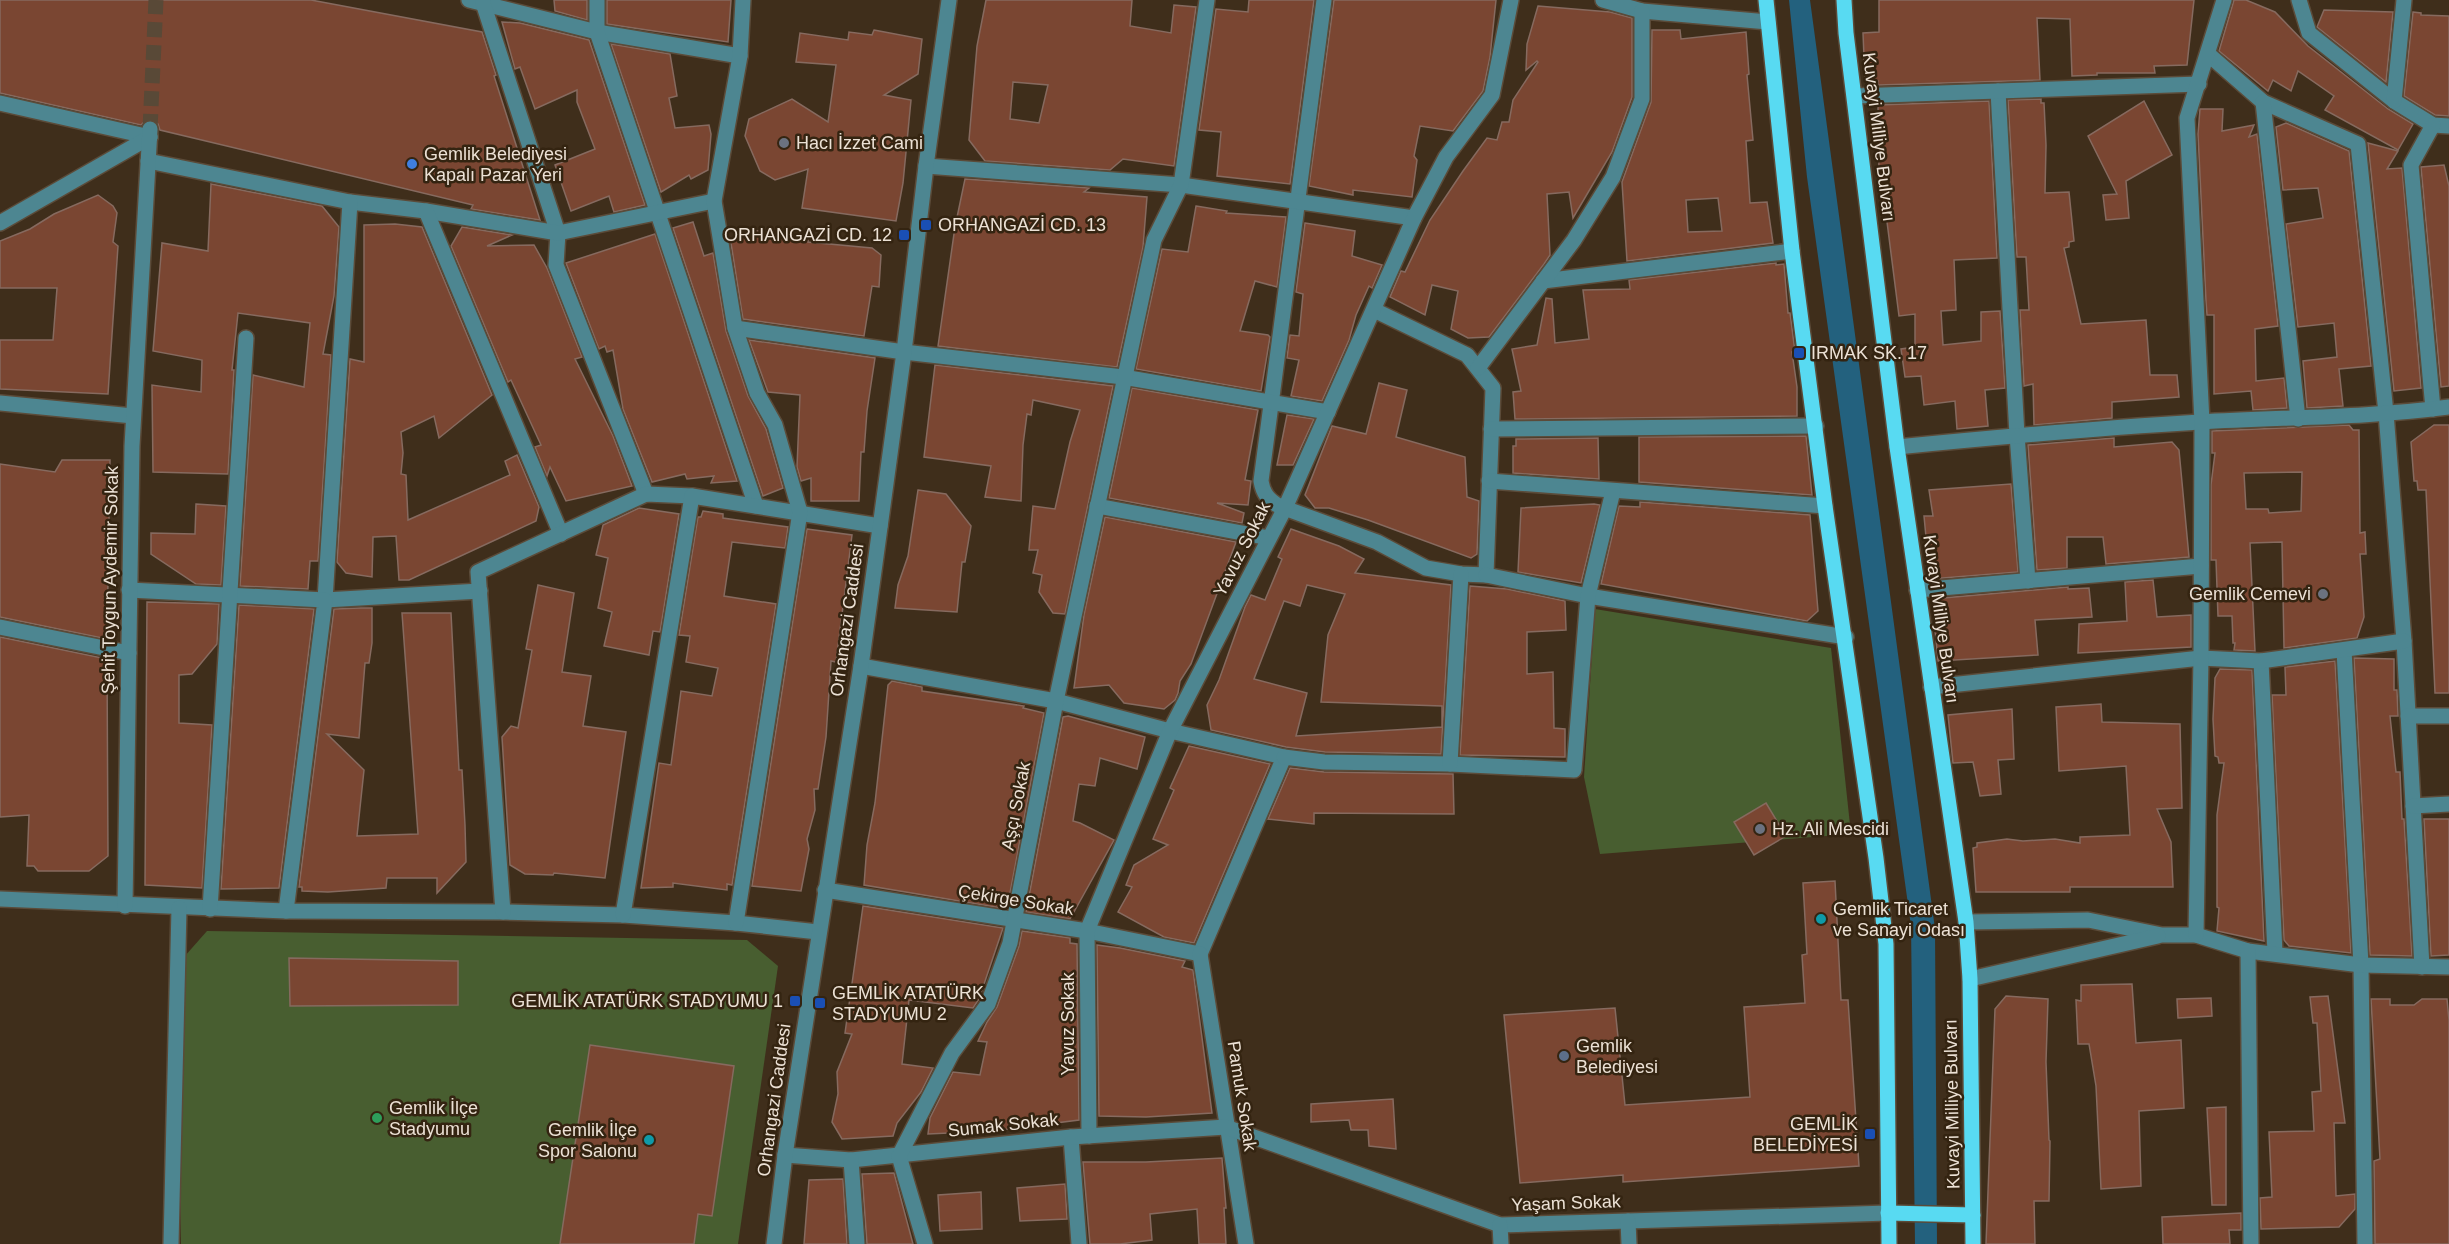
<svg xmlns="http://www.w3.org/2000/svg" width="2449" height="1244" font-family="Arial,sans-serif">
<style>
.green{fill:#485e30}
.water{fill:#23617e}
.building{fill:#7a4632;stroke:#866a5f;stroke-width:1.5;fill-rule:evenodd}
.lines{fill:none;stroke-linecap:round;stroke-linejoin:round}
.minor-tunnel{stroke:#594937;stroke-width:15;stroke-dasharray:15 8;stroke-linecap:butt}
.minor-casing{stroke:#5b4b39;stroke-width:18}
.major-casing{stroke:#5b4b39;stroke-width:18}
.minor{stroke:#4d8691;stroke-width:15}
.major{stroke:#58daf2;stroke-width:15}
.worship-dot{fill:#6b7280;stroke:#342411;stroke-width:2}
.shop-dot{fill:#3f7fe0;stroke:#342411;stroke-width:2}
.transit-dot{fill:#1a4fb4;stroke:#342411;stroke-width:2}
.culture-dot{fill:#0f9aa8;stroke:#342411;stroke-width:2}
.service-dot{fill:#5c6f8a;stroke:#342411;stroke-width:2}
.leisure-dot{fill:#2e9e5b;stroke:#342411;stroke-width:2}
.labels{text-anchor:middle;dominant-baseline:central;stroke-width:5;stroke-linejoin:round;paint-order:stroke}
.street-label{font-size:18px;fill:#ece1d5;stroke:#342411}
.poi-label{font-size:18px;fill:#ece1d5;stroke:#342411;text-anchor:start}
</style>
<rect width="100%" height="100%" fill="#3f2e1b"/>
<g class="green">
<polygon points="1595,609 1831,648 1851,834 1600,854 1584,777"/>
<polygon points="207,931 747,940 778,966 738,1244 181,1244 177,965"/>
</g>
<polygon class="water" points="1789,0 1810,0 1935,929 1937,1244 1915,1244 1911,926 1807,177"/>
<g class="building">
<polygon points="0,0 311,0 482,32 496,75 494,76 540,220 471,209 473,205 160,130 158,124 151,119 145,121 141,125 0,93"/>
<polygon points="554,0 587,0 587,20 555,11"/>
<polygon points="607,0 731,0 728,42 607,24"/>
<path d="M986,0H1132L1130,26L1171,33L1174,5L1196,7L1174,166L1123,159L1110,170L985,161L969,140L977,46ZM1013,82L1048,85L1039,123L1010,119Z"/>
<polygon points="1249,0 1314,0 1290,184 1217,176 1221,132 1199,130 1216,9 1248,12"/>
<polygon points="1334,0 1496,0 1490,57 1483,91 1453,131 1420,126 1414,156 1417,160 1412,197 1353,190 1353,195 1309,186"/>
<polygon points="1879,0 2194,0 2187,65 2154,66 2155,73 2097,73 2097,75 2072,76 2070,19 2037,18 2040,80 1878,85 1878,81 1865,81 1863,33 1879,32"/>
<polygon points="2234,0 2246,0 2275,12 2308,46 2388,109 2413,124 2398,150 2325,110 2334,96 2298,71 2291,91 2273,80 2268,91 2219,51"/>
<polygon points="1538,6 1610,12 1632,18 1632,97 1612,152 1573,218 1569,192 1547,194 1550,255 1544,264 1489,337 1468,338 1451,329 1458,291 1432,285 1425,315 1390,297 1401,271 1405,272 1430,220 1463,171 1487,138 1497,140 1502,122 1509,122 1513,100 1538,62 1537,61 1526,70 1527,44"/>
<polygon points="2324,10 2393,12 2386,82 2317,27"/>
<polygon points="2413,12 2421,13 2421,15 2449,16 2449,116 2435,115 2404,96"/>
<polygon points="502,22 520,23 589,40 645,205 614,212 609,196 571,211 555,165 595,149 577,102 577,90 535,109 520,67 515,69"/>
<polygon points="874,30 922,39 918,74 884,95 911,100 903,183 896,221 802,208 808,169 775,180 760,171 745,136 749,119 792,99 828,122 836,65 796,62 800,33 848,40 849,32 872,35"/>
<path d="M1652,30H1680L1681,39L1746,32L1749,74L1747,75L1753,140L1746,141L1750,203L1767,202L1773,243L1627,261L1622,182L1651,102ZM1718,198L1722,231L1688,232L1686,200Z"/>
<polygon points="611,44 670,54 677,96 669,98 675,128 709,125 711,134 708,170 691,179 689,175 661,192"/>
<polygon points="2041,99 2041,103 2044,103 2046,145 2045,193 2069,192 2074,241 2069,242 2069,247 2064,248 2081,324 2146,320 2150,375 2177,375 2179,397 2112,402 2112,418 2034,425 2033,384 2024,386 2020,310 2029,310 2026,257 2017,257 2008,100"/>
<polygon points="1989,101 1997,258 1954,260 1956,310 1941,311 1943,345 1981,341 1981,312 2000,311 2005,388 1985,390 1988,426 1957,429 1955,401 1924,405 1921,376 1905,377 1901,349 1915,347 1915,314 1899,316 1886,214 1883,214 1879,172 1878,105"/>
<polygon points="2144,101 2172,155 2126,181 2129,218 2106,220 2103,195 2117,194 2088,136"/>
<polygon points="2200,109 2223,109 2222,131 2254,125 2249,137 2257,134 2278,326 2255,329 2256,381 2284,378 2287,408 2253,410 2251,391 2214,394 2214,315 2207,315 2206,301 2198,134"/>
<polygon points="2286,123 2349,151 2371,366 2339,369 2343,406 2307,408 2303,361 2337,357 2334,323 2298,327 2286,224 2323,218 2318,188 2283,190 2276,127"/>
<polygon points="2368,143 2398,151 2387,169 2402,168 2421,388 2394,391"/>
<polygon points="2444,165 2449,186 2449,386 2441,387 2421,167"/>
<polygon points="965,179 1089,188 1084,192 1147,197 1143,247 1117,367 938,346 955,227"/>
<polygon points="211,184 322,206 339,227 334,296 323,354 331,355 318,561 310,561 308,589 240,586 253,375 304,387 310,323 238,313 232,370 234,370 228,474 153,472 152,385 201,392 202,360 153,351 162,243 208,251"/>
<polygon points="98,195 113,206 117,213 113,242 118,246 108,394 0,389 0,340 53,340 57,288 0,288 0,241 30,229 54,214"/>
<polygon points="1196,206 1227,211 1226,213 1286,217 1277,287 1255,281 1240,331 1268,335 1270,337 1261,391 1136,369 1162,249 1188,252"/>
<polygon points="693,222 704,256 713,253 726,331 748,396 766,429 783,488 763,496 673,228"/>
<polygon points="1305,223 1355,231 1352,256 1382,265 1372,288 1369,286 1356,315 1349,340 1322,401 1291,396 1299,360 1287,358 1290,335 1299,336 1303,294 1296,292"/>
<polygon points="395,224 422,227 492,395 439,438 434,416 401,432 403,453 401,474 406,475 408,520 510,475 505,461 517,455 539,507 536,521 409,580 399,580 396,536 373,537 372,577 346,573 337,562 350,359 364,362 364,225"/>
<polygon points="462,227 512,235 487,246 534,245 547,268 582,357 575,359 613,436 632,486 566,501 550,467 547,476 535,447 541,445 511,380 508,382 451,246"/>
<polygon points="740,229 808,237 808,242 872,248 881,255 879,287 872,286 864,336 743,319 731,243"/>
<polygon points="655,234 737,481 711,483 714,476 687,479 685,474 652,482 623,409 613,350 607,352 605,346 599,349 566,263"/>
<polygon points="1776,263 1776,265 1784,264 1788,313 1790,313 1795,352 1792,352 1797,387 1797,416 1515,419 1513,392 1521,391 1512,349 1537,345 1546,298 1552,299 1555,343 1589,339 1583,290 1630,289 1629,280"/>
<polygon points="749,340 875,358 867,411 864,452 861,452 859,501 811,501 811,478 801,481 797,467 800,395 768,392"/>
<polygon points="935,365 1113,386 1065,614 1053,613 1039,592 1042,575 1033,573 1038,550 1029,550 1033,506 1055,509 1070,442 1080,410 1033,400 1031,415 1027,414 1023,445 1021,501 985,497 991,466 924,457"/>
<polygon points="1379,383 1407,390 1396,437 1465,457 1467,497 1479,501 1477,554 1471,558 1368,520 1329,508 1315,508 1305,495 1332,426 1366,434"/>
<polygon points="1132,388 1258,410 1245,480 1251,481 1248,505 1217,503 1244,513 1242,523 1109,498"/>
<polygon points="1287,415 1314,419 1293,465 1277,465"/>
<path d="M2349,425L2353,430H2359L2360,533L2365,532L2366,554H2360L2364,617L2357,638L2284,648L2282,542L2250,543L2255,651L2234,650L2235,643H2233L2232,616H2218L2216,560H2211V485L2215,453H2212V431ZM2302,472L2301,511L2269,513L2268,509H2246L2244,473Z"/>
<polygon points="2434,425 2449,425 2449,693 2435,693 2426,490 2418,490 2417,481 2414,481 2411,442"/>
<polygon points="1806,436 1812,495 1639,482 1639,437"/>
<polygon points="1598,438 1599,479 1513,473 1513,446 1516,446 1516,439"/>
<polygon points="2114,438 2114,447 2172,442 2179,450 2189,557 2106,564 2103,537 2067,537 2067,568 2037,570 2028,445"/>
<polygon points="62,460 110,460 107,639 0,617 0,464 55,472"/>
<polygon points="2011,484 2018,572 1930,579 1924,516 1933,516 1929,490"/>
<polygon points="918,490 946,494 971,526 965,562 962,562 957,612 895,608 898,585 908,556"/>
<polygon points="1640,502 1810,515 1818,611 1807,621 1601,584 1619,506 1640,507"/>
<polygon points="196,504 226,506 221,585 196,584 151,554 151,533 195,534"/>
<polygon points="1594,504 1600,505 1581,583 1518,572 1521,508"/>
<polygon points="639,508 679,514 660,632 653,631 649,655 604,646 612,612 598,608 608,558 596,555 603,525"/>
<polygon points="703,511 723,514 723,518 788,527 785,548 732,542 724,596 776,604 732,885 727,884 727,890 673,883 673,887 641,888 659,763 671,765 681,691 712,696 718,668 686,662 690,636 679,635 698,517 701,517"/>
<polygon points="1105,517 1236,542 1191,664 1180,681 1178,693 1175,700 1164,709 1124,703 1109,685 1074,688 1084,615"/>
<polygon points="807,529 852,535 836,662 831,661 826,737 818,789 814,789 815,810 807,839 809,849 801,891 752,886"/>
<path d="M1291,529L1339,546L1364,559L1355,573L1451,585L1441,754L1325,752L1286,747L1211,730L1207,705L1219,680L1245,607L1251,595L1265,600L1282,559L1278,557ZM1307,585L1345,594L1328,635L1321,702L1442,706V727L1296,736L1307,693L1254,679L1284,601L1300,606Z"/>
<polygon points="2153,580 2157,617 2191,615 2191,647 2078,653 2079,624 2127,621 2125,582"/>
<polygon points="538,585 574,593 562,672 591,676 583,726 626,732 605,878 554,873 553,875 525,874 510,865 502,737 511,726 518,728 532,650 526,649"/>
<polygon points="1470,586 1507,589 1565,601 1566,630 1527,632 1527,674 1553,672 1554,728 1565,729 1565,757 1460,755"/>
<polygon points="2068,587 2068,589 2089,588 2092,617 2035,620 2038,655 1938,661 1932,599"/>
<polygon points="147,602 219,604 217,644 192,674 179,675 179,723 212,725 202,888 145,885"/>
<polygon points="239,605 314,609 279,888 221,889"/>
<polygon points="361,608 372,608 372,643 369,663 365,663 359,738 327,734 364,770 357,836 418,834 402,613 451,613 459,770 462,770 465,825 466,862 437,893 437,878 387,878 386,888 328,892 302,891 302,887 299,887 334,609"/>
<polygon points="0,637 107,659 108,856 89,871 38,871 34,866 27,866 29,815 0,817"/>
<polygon points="2354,658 2394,659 2394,690 2397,690 2398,716 2390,716 2396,772 2400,772 2402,819 2404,819 2412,956 2370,955"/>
<polygon points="2335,661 2351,953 2289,946 2284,940 2272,695 2286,695 2285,667"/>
<polygon points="2220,669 2252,670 2264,941 2217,931 2219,908 2217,907 2217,815 2224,763 2219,763 2218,757 2215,756 2213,719 2215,678"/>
<polygon points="892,681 922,687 922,691 1024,706 1023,708 1044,713 1007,909 864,885 867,845 875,803 888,685"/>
<polygon points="2101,704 2102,722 2180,724 2182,808 2157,809 2171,842 2173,887 2070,887 2070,892 1976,892 1973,848 1977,847 1977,843 2007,839 2023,841 2055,839 2080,843 2080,837 2130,835 2126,766 2059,771 2056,707"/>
<polygon points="2012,709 2014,759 1998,760 2001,794 1980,796 1973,762 1953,763 1948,715"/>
<polygon points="1068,716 1145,737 1137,769 1100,758 1095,786 1079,784 1073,821 1080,823 1114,840 1070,919 1026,912 1063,717"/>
<polygon points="1189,746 1270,764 1194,943 1164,937 1118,912 1132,887 1126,885 1134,865 1168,845 1153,839 1174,790 1170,788"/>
<polygon points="1290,768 1324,772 1453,774 1454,814 1314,813 1314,824 1268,819"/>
<polygon points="1766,803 1786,836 1754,855 1734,822"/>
<polygon points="2424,819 2449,819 2449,955 2431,956"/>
<polygon points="1835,881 1841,1000 1848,1000 1859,1166 1623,1182 1623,1175 1520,1183 1504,1015 1615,1008 1625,1105 1750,1097 1744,1007 1805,1003 1802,955 1807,954 1803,883"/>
<polygon points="863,906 1003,928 979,999 973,1008 909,1000 902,1064 933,1068 921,1092 897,1123 893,1136 842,1139 832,1122 838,1094 837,1072 852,1034 845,1033"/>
<polygon points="1022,931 1070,938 1070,943 1077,944 1079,1120 993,1131 928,1134 930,1118 953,1072 980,1075 987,1042 978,1041 987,1022 997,1007 1019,946"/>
<polygon points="1097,945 1120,948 1185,961 1182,967 1193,970 1212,1113 1146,1117 1099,1116"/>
<polygon points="289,958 458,961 458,1005 290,1006"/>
<polygon points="2132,984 2136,1043 2181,1040 2184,1108 2139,1111 2141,1186 2101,1189 2096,1086 2089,1044 2078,1044 2076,1000 2081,1001 2081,985"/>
<polygon points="2006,996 2048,999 2046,1062 2049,1140 2050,1141 2049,1201 2034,1201 2035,1244 1986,1244 1995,1009"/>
<polygon points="2328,996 2345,1123 2334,1123 2336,1196 2355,1194 2355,1209 2339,1227 2261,1229 2260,1198 2272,1197 2269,1132 2314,1131 2312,1092 2321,1091 2317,1023 2313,1023 2310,997"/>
<polygon points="2211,998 2212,1016 2178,1018 2177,999"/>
<polygon points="2371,999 2390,999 2390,1005 2414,1005 2422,999 2447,999 2449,1020 2449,1244 2375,1244 2374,1161 2380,1159"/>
<polygon points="590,1045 734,1066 712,1216 698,1214 694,1244 560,1244"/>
<polygon points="1393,1099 1396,1149 1369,1146 1368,1130 1351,1130 1349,1120 1311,1122 1311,1104"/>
<polygon points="2226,1107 2226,1205 2212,1205 2207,1108"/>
<polygon points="1222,1158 1226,1208 1224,1208 1226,1244 1199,1244 1197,1209 1150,1214 1152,1240 1120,1244 1090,1244 1083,1162 1146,1162"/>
<polygon points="894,1173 913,1244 867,1244 862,1174"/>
<polygon points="843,1179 847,1244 804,1244 809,1180"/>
<polygon points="1065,1184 1067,1219 1020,1221 1017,1188"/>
<polygon points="981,1192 982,1229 940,1231 938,1195"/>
<polygon points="2241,1213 2241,1230 2229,1230 2230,1244 2163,1244 2162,1217"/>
</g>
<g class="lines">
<polyline class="minor-tunnel" points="150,129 156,0"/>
<defs>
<g id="minor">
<polyline points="469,0 597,32 740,56"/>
<polyline points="597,0 597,32 756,506"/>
<path d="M1324,0L1261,481C1263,493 1268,500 1279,506L1377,542L1426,568L1461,574L1486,575L1493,388L1467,355L1374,310"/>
<polyline points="1603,0 1642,11 1768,22"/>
<polyline points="2299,0 2309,33 2394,101 2433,125 2449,126"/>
<polyline points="483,3 558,233 556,265 646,494"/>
<polyline points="2208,54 2263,102 2358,144 2386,413 2404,641 2422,967"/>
<polyline points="1998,91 2017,435 2028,581"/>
<polyline points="1855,96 2199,84"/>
<polyline points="2394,101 2404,0"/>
<polyline points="2263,102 2298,419"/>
<polyline points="0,103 150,137"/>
<polyline points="148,161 350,202 426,211 558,233 714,201"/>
<polyline points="926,166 1181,185 1414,218"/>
<polyline points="350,202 325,600 480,591"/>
<polyline points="426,211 561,534"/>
<polyline points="0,223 150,137"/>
<polyline points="1543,281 1792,251"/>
<polyline points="735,328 904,352 1123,377 1328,412"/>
<polyline points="1478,368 1574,240 1613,177 1642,99 1642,11"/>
<polyline points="0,403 133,416"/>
<polyline points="2433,409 2411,165 2433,125"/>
<polyline points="1491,429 1816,426"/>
<path d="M1897,447C1998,437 2099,428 2200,422C2283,417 2366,418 2449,407"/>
<polyline points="1489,481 1825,506"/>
<polyline points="1097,506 1269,538"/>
<polyline points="1486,575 1588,596 1846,637"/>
<polyline points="129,590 325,600 286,911"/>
<polyline points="1917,590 2201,566"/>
<polyline points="0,627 129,653"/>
<polyline points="2344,650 2361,965 2365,1244"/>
<polyline points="2261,661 2275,953"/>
<polyline points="861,666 1056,701 1170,731 1284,757 1200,954"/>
<polyline points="1931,687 2201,658 2261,661 2404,641"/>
<polyline points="2408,716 2449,716"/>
<polyline points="1284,757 1324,762 1450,764 1574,770 1588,596 1613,491"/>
<polyline points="1450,764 1461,574"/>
<polyline points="2413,806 2449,804"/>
<polyline points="825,890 1087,931 1200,954"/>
<polyline points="0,899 286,911 503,912 623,915 736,923 818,932"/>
<polyline points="125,906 132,446 150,129"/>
<polyline points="210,909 246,338"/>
<polyline points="503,912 478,572 646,494 692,496"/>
<polyline points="623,915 692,496 880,526"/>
<polyline points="1966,922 2088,920 2162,935 2196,935 2248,951 2361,965 2449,967"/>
<polyline points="736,923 800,512 775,425 757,393 735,328 714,201 740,56 743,0"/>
<polyline points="2196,935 2201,658 2202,422 2187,118 2224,0"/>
<polyline points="2248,951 2251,1244"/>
<polyline points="1200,954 1246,1244"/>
<polyline points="1970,979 2158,936"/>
<polyline points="1089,1136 1087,931 1170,731 1285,508 1414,218 1446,157 1492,95 1511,0"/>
<polyline points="1071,1137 1079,1244"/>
<polyline points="785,1155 851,1160 1071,1137 1226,1127 1500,1225 1888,1213"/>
<polyline points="851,1160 857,1244"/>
<polyline points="1628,1221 1629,1244"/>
<polyline points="1500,1225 1501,1244"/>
<polyline points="171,1244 179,908"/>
<polyline points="774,1244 785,1155 861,666 904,352 926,166 949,0"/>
<polyline points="925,1244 899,1156 952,1053 988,1004 1010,943 1056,701 1154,240 1181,185 1207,0"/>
</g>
<g id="major">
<polyline points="1766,0 1792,251 1825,506 1876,858 1886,944 1889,1244"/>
<polyline points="1844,0 1846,33 1897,447 1966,922 1970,979 1973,1244"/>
<polyline points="1888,1213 1973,1215"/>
</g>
</defs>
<use href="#minor" class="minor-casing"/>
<use href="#major" class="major-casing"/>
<use href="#minor" class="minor"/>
<use href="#major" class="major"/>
</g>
<g class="worship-dot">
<circle cx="784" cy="143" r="6"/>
<circle cx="2323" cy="594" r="6"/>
<circle cx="1760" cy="829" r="6"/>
</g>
<circle class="shop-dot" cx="412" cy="164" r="6"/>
<g class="transit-dot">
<rect x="920" y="219" width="12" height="12" rx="3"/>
<rect x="898" y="229" width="12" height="12" rx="3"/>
<rect x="1793" y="347" width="12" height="12" rx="3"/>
<rect x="789" y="995" width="12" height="12" rx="3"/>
<rect x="814" y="997" width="12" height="12" rx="3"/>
<rect x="1864" y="1128" width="12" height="12" rx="3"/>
</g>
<g class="culture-dot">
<circle cx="1821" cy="919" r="6"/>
<circle cx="649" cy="1140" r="6"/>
</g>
<circle class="service-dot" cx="1564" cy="1056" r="6"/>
<circle class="leisure-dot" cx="377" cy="1118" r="6"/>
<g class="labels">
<g class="street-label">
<text transform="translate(1879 137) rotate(83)">Kuvayi Milliye Bulvarı</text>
<text transform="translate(1242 549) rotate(-63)">Yavuz Sokak</text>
<text transform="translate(110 580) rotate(-89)">Şehit Toygun Aydemir Sokak</text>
<text transform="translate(1941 619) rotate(82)">Kuvayi Milliye Bulvarı</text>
<text transform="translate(847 620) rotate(-82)">Orhangazi Caddesi</text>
<text transform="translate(1016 806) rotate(-79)">Aşçı Sokak</text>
<text transform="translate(1016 900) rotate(9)">Çekirge Sokak</text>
<text transform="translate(1068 1024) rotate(-90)">Yavuz Sokak</text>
<text transform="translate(1242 1096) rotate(81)">Pamuk Sokak</text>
<text transform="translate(774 1100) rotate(-82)">Orhangazi Caddesi</text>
<text transform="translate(1952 1104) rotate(-91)">Kuvayi Milliye Bulvarı</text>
<text transform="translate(1003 1125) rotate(-6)">Sumak Sokak</text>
<text transform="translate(1566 1203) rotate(-2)">Yaşam Sokak</text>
</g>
<g class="poi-label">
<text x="796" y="143">Hacı İzzet Cami</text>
<text x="424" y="154">Gemlik Belediyesi<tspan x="424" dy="21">Kapalı Pazar Yeri</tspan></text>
<text x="938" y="225">ORHANGAZİ CD. 13</text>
<text x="892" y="235" text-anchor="end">ORHANGAZİ CD. 12</text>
<text x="1811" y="353">IRMAK SK. 17</text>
<text x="2311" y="594" text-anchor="end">Gemlik Cemevi</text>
<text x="1772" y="829">Hz. Ali Mescidi</text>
<text x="1833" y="909">Gemlik Ticaret<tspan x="1833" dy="21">ve Sanayi Odası</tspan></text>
<text x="832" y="993">GEMLİK ATATÜRK<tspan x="832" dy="21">STADYUMU 2</tspan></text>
<text x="783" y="1001" text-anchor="end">GEMLİK ATATÜRK STADYUMU 1</text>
<text x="1576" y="1046">Gemlik<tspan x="1576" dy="21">Belediyesi</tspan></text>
<text x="389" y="1108">Gemlik İlçe<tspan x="389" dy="21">Stadyumu</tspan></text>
<text x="1858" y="1124" text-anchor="end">GEMLİK<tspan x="1858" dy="21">BELEDİYESİ</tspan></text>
<text x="637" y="1130" text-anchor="end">Gemlik İlçe<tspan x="637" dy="21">Spor Salonu</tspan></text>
</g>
</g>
</svg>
